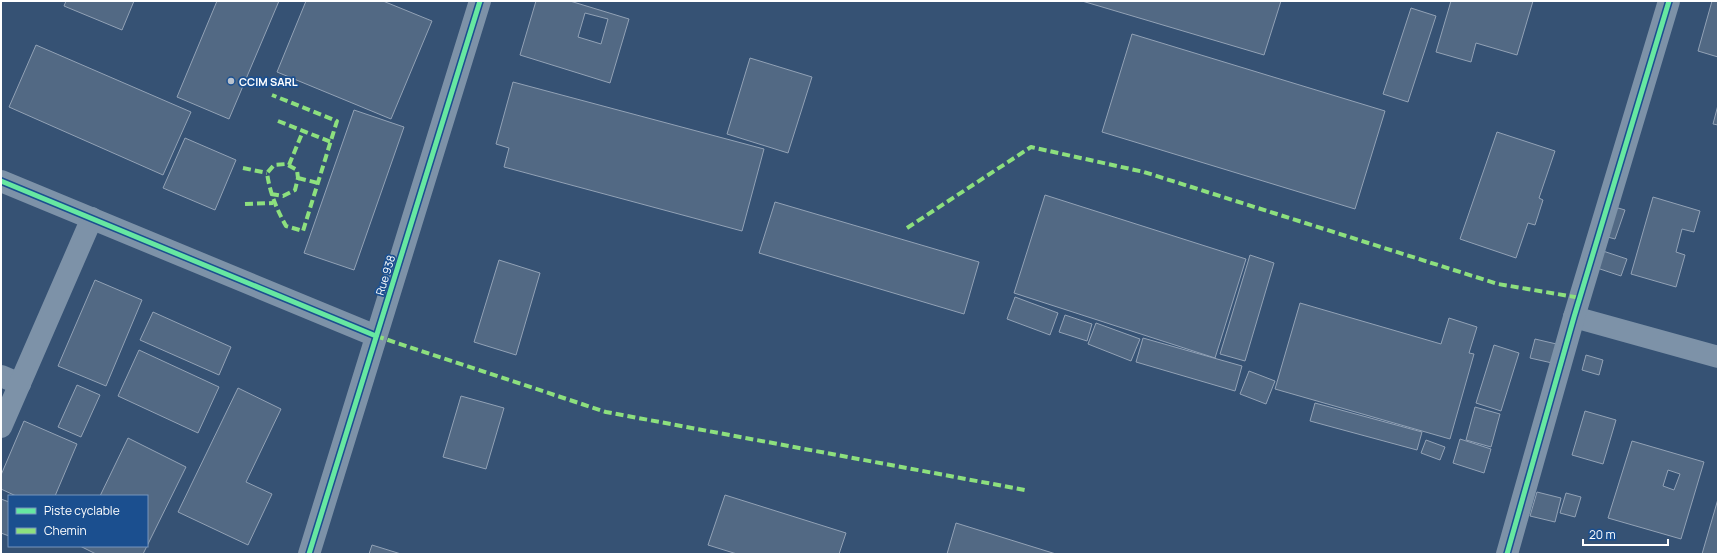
<svg xmlns="http://www.w3.org/2000/svg" width="1719" height="555" font-family="Manrope,sans-serif">
<style>
.building{fill:#526984;stroke:#92a2b6;fill-rule:evenodd}
.lines{fill:none;stroke-linecap:round;stroke-linejoin:round}
.minor{stroke:#7d92a8;stroke-width:22}
.quiet{stroke:#8de07e;stroke-width:4;stroke-dasharray:8 4;stroke-linecap:butt}
.cycleway-casing{stroke:#1b4f8f;stroke-width:8}
.cycleway{stroke:#66e7a1;stroke-width:5}
.poi-dot{fill:#b9c2ce;stroke:#1b4f8f;stroke-width:1.5}
.labels{text-anchor:middle;dominant-baseline:central;stroke-width:3.5;stroke-linejoin:round;paint-order:stroke}
.poi-label{font-size:11px;font-weight:bold;fill:#fff;stroke:#1b4f8f;text-anchor:start}
.street-label{font-size:11px;fill:#fff;stroke:#1b4f8f}
</style>
<rect width="100%" height="100%" fill="#365274"/>
<g class="building">
<polygon points="66,1 134,1 122,30 64,6"/>
<polygon points="217,1 279,1 229,119 177,97"/>
<polygon points="306,1 383,1 432,21 391,119 277,72"/>
<path d="M536,1H570L629,19L610,83L520,55ZM585,13L608,19L601,44L578,37Z"/>
<polygon points="1082,1 1281,1 1264,55"/>
<polygon points="1451,1 1533,1 1517,55 1476,43 1471,62 1436,52"/>
<polygon points="1712,1 1718,1 1718,57 1698,51"/>
<polygon points="1411,8 1436,16 1408,102 1383,94"/>
<polygon points="1132,34 1385,111 1355,209 1102,132"/>
<polygon points="36,45 191,112 163,175 9,107"/>
<polygon points="750,58 812,77 788,153 727,134"/>
<polygon points="513,82 764,149 742,231 504,167 509,148 496,144"/>
<polygon points="1718,105 1718,125 1713,124"/>
<polygon points="354,110 404,127 354,270 304,253"/>
<polygon points="1497,132 1555,151 1539,198 1543,200 1535,225 1528,223 1516,258 1460,239"/>
<polygon points="185,138 236,160 215,210 163,188"/>
<polygon points="1045,195 1246,259 1215,358 1014,293"/>
<polygon points="1653,197 1700,211 1694,232 1682,229 1676,252 1685,255 1676,287 1631,274"/>
<polygon points="775,202 979,262 964,314 759,253"/>
<polygon points="1608,205 1625,210 1615,239 1600,235"/>
<polygon points="1597,249 1627,259 1621,276 1591,266"/>
<polygon points="1250,255 1274,263 1245,361 1220,354"/>
<polygon points="499,260 540,273 516,355 474,342"/>
<polygon points="95,280 142,300 106,386 58,366"/>
<polygon points="1015,297 1058,313 1050,335 1007,319"/>
<polygon points="1300,303 1441,344 1449,318 1477,327 1469,353 1474,354 1450,439 1275,389"/>
<polygon points="153,312 231,347 219,375 140,340"/>
<polygon points="1065,315 1092,324 1087,341 1059,332"/>
<polygon points="1096,323 1140,339 1131,361 1088,344"/>
<polygon points="1143,338 1242,366 1235,391 1136,362"/>
<polygon points="1535,339 1565,346 1561,365 1530,358"/>
<polygon points="1494,345 1519,353 1501,411 1476,403"/>
<polygon points="139,350 219,387 198,433 118,396"/>
<polygon points="1586,355 1603,360 1599,375 1582,370"/>
<polygon points="1249,371 1275,381 1266,404 1240,394"/>
<polygon points="77,385 100,395 81,437 58,427"/>
<polygon points="238,388 281,409 246,482 272,494 248,545 178,512"/>
<polygon points="461,396 504,408 486,469 443,457"/>
<polygon points="1315,403 1422,432 1417,450 1310,421"/>
<polygon points="1475,407 1500,414 1491,447 1466,440"/>
<polygon points="1585,411 1616,420 1603,464 1572,455"/>
<polygon points="24,421 77,444 55,496 16,496 1,489 1,475"/>
<polygon points="128,438 186,467 147,546 147,496 100,496"/>
<polygon points="1460,439 1491,449 1484,473 1453,463"/>
<polygon points="1426,440 1445,447 1440,460 1421,453"/>
<path d="M1632,441L1704,462L1681,539L1608,518ZM1668,470L1680,474L1674,490L1663,486Z"/>
<polygon points="1537,492 1561,498 1555,522 1530,516"/>
<polygon points="1566,493 1581,497 1575,517 1560,513"/>
<polygon points="725,495 846,533 839,554 737,554 708,545"/>
<polygon points="1,499 9,502 9,536 1,533"/>
<polygon points="1718,499 1718,554 1702,554"/>
<polygon points="956,523 1056,554 947,554"/>
<polygon points="372,545 401,554 369,554"/>
<polygon points="80,546 147,546 143,554 96,554"/>
</g>
<g class="lines">
<g class="minor">
<polyline points="1,181 376,336"/>
<polyline points="1574,317 1718,357"/>
<polyline points="1,376 20,384"/>
<polyline points="1,427 92,218"/>
<polyline points="309,554 480,1"/>
<polyline points="1507,554 1574,317 1669,1"/>
</g>
<g class="quiet">
<polyline points="278,121 331,142"/>
<polyline points="289,165 303,131"/>
<polyline points="243,168 267,173"/>
<polyline points="298,178 318,183"/>
<path d="M271,194L283,196L295,190L298,178L297,170L286,164L274,165L267,173C270,193 276,208 286,226L303,231L337,121L272,95"/>
<polyline points="245,204 273,203"/>
<polyline points="907,228 1031,147 1144,172 1498,284 1581,298"/>
<polyline points="376,336 606,412 1025,490"/>
</g>
<defs>
<g id="cycleway">
<polyline points="1,181 376,336"/>
<polyline points="309,554 480,1"/>
<polyline points="1507,554 1574,317 1669,1"/>
</g>
</defs>
<use href="#cycleway" class="cycleway-casing"/>
<use href="#cycleway" class="cycleway"/>
</g>
<circle class="poi-dot" cx="231" cy="81" r="4"/>
<g class="labels">
<g class="poi-label">
<text x="239" y="81">CCIM SARL</text>
</g>
<g class="street-label">
<text transform="translate(385 275) rotate(-73)">Rue 938</text>
</g>
</g>
<rect width="1719" height="555" fill="none" stroke="#ffffff" stroke-width="4"/>
<rect x="8" y="495" width="140" height="52" fill="#1b4f8f" stroke="#7695bc"/>
<rect x="16" y="508" width="20" height="6" fill="#66e7a1" stroke="#7695bc"/>
<text x="44" y="515" font-size="12" fill="#ffffff">Piste cyclable</text>
<rect x="16" y="528" width="20" height="6" fill="#8de07e" stroke="#7695bc"/>
<text x="44" y="535" font-size="12" fill="#ffffff">Chemin</text>
<path d="M1583 539v6h85v-6" fill="none" stroke="#ffffff" stroke-width="2"/>
<text x="1589" y="539" font-size="12" fill="#ffffff" stroke="#1b4f8f" stroke-width="3" paint-order="stroke">20 m</text>
</svg>
